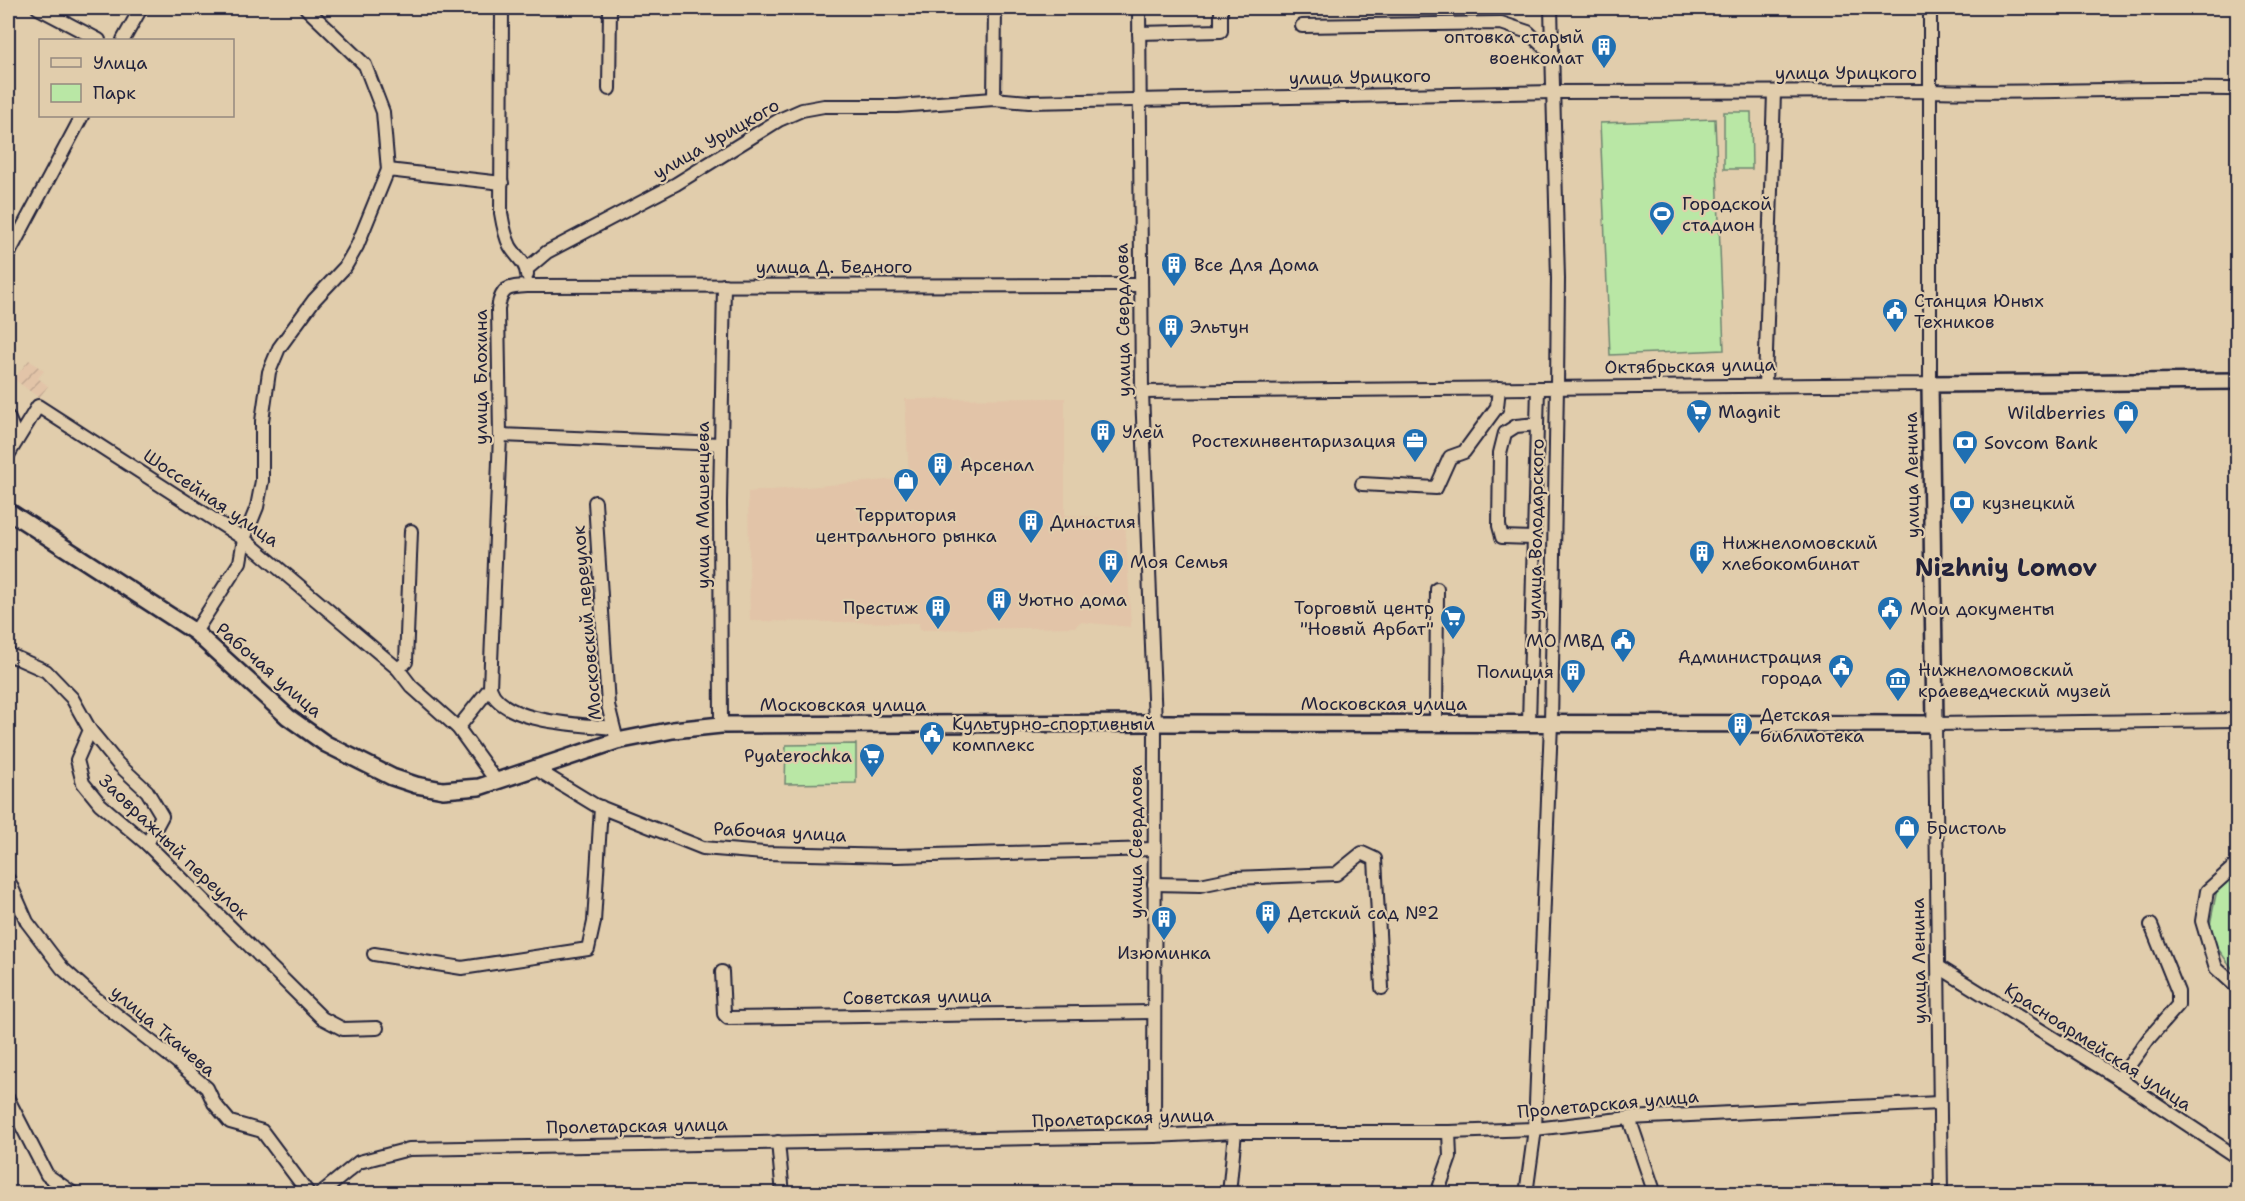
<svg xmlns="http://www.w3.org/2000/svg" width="2245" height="1201" font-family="'Shantell Sans',sans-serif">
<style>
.built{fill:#e2c4a8}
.industrial{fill:url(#industrial-furrows)}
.park{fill:#b9e7a5;stroke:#6e8470;stroke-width:1.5}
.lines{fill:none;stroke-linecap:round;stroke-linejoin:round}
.minor-casing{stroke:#22223b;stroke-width:16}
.major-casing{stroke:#22223b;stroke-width:20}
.minor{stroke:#e1cdac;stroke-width:12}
.major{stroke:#e1cdac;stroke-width:15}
.labels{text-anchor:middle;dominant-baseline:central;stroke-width:4.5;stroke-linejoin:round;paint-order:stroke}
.poi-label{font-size:18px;fill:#22223b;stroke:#e1cdac;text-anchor:start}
.street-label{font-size:18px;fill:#22223b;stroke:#e1cdac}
.district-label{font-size:24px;font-weight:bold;fill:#22223b;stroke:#e1cdac}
</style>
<defs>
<pattern id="industrial-furrows" width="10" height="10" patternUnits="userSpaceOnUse" patternTransform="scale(1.5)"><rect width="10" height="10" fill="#e2c4a8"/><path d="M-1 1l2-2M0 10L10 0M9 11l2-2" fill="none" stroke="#c2a892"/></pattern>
</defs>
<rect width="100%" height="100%" fill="#e1cdac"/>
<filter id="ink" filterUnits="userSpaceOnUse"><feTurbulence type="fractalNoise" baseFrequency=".0167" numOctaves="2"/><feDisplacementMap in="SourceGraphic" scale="12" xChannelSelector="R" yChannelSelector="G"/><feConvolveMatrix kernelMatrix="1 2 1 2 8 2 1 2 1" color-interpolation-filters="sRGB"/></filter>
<g filter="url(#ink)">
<polygon class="built" points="1065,398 1065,515 1125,519 1131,627 1080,622 1075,627 920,630 919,623 750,621 748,492 909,478 905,399"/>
<polygon class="industrial" points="29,360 44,371 38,378 48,386 39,398 14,379"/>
<g class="park">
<polygon points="1724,112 1751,112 1752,169 1724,169"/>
<polygon points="1715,119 1724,350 1610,355 1600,123"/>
<polygon points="856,744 856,783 785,784 786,745"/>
<polygon points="2237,871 2237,975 2208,935 2217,889"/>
</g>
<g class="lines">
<defs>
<g id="minor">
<polyline points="38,8 99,40"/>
<polyline points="306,8 365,65 383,112 388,170"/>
<path d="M502,8L501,213C503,225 505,236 510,246C516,257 527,263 527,275"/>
<polyline points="1139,8 1142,392 1155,723 1154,1136"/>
<polyline points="1302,26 1501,23 1528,32 1552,55"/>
<polyline points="1139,33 1221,31 1221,8"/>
<polyline points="123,40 141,8"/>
<polyline points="609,89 610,8"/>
<polyline points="994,99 995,8"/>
<polyline points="8,255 82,116"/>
<path d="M527,269L547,252L676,184L779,120L802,110L824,106H897L994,99L1029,102L1553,92L1930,91C2032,94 2135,87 2238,89"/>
<polyline points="1765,385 1774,92"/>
<polyline points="1142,392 1930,384 1930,8"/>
<polyline points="8,417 17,438"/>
<polyline points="500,435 721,444"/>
<polyline points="8,455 38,406 244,539 398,669 411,686 458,728 497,782"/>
<polyline points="1362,484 1436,488 1450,457 1464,452 1497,407 1499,388"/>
<polyline points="595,502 608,705 617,741"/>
<polyline points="1534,538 1502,537 1499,526 1500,453 1505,433 1516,426 1537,424"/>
<polyline points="195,632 240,562 244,539 257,507 262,481 262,421 269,372 279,348 314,300 345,267 357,246 388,170 502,183"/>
<polyline points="8,654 46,671 72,698 90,730 77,760 83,783 100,804 147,844 322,1018 343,1029 377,1028"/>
<polyline points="398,669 406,662 411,531"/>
<path d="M490,688C502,724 582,724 613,728"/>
<polyline points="1436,723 1437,589"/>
<polyline points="1529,723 1538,388"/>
<polyline points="721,725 720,502 724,285"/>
<path d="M458,728L490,688L500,435L498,309C501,287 508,287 528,286L1141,285"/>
<polyline points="90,730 118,764 147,791 162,816 147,844"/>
<polyline points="536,769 595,805 703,848 764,853 896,856 1154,849"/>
<polyline points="2238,863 2207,891 2202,921 2216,968 2238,988"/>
<polyline points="8,879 27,922 62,968 94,997 176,1061 207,1088 214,1103 230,1122 262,1131 309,1194"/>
<polyline points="1154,884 1200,885 1234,878 1336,874 1362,853 1375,859 1382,988"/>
<polyline points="374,954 462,968 588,949 594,922 601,807"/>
<polyline points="1939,967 2119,1079 2238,1158"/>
<polyline points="722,972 724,1014 728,1018 1154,1012"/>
<polyline points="2119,1079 2150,1037 2178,1005 2178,992 2151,925"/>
<polyline points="8,1099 47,1175 74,1194"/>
<polyline points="1629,1118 1655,1194"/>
<polyline points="778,1142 783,1194"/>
<polyline points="320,1194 359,1162 409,1149 1154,1136 1235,1132 1449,1132 1535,1129 1629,1118 1939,1103"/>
<polyline points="1229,1194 1235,1132"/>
<polyline points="1437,1194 1450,1157 1449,1132"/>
<polyline points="1526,1194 1535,1129 1551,723 1557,387 1558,279 1551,8"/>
<polyline points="1941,1194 1935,724 2238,720"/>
</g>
<polyline id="major" points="8,511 195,632 288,717 326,744 392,777 416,785 443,790 479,787 617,741 673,730 721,725 1155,723 1935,724 1930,384 2238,381"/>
</defs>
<use href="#minor" class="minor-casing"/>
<use href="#major" class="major-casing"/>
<use href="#minor" class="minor"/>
<use href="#major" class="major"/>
</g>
</g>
<defs>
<symbol id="building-pin" viewBox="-11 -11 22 30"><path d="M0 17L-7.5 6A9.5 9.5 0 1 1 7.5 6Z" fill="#1f6fb2" stroke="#e1cdac"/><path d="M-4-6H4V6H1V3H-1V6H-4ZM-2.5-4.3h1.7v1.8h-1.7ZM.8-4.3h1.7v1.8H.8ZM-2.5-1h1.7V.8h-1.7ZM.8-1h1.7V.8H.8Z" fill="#fff"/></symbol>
<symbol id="stadium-pin" viewBox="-11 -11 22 30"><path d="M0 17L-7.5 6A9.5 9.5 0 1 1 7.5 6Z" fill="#1f6fb2" stroke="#e1cdac"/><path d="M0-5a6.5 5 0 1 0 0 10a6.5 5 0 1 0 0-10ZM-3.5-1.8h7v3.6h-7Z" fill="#fff"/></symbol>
<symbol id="civic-pin" viewBox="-11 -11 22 30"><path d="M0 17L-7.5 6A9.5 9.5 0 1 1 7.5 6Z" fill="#1f6fb2" stroke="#e1cdac"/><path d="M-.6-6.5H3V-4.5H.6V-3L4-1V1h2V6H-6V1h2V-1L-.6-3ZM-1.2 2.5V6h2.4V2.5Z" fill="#fff"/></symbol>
<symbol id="supermarket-pin" viewBox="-11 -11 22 30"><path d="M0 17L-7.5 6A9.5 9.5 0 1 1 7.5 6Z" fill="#1f6fb2" stroke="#e1cdac"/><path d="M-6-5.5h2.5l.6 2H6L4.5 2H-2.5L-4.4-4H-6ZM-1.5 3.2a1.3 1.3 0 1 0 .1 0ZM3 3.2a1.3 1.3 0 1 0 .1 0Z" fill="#fff"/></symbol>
<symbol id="shop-pin" viewBox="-11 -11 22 30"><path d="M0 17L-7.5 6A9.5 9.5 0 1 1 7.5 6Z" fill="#1f6fb2" stroke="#e1cdac"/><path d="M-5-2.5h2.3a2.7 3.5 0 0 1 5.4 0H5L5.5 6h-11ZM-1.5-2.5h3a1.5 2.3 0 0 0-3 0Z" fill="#fff"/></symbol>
<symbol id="office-pin" viewBox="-11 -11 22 30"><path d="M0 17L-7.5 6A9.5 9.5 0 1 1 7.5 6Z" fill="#1f6fb2" stroke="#e1cdac"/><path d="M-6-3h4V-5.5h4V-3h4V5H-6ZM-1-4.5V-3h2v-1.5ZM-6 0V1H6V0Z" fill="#fff"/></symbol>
<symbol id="bank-pin" viewBox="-11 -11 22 30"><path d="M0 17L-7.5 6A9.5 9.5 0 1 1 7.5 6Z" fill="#1f6fb2" stroke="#e1cdac"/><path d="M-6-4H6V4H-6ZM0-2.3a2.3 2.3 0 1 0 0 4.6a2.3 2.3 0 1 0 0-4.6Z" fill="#fff"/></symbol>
<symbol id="museum-pin" viewBox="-11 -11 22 30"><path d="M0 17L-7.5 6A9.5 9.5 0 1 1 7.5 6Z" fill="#1f6fb2" stroke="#e1cdac"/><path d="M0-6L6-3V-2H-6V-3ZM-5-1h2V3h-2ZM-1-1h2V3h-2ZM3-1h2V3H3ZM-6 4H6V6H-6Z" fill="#fff"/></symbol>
</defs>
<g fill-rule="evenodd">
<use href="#building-pin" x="1589" y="32" width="30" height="40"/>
<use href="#stadium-pin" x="1647" y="199" width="30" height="40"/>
<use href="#building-pin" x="1159" y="250" width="30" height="40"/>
<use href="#civic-pin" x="1880" y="296" width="30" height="40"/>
<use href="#building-pin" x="1156" y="312" width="30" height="40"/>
<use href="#supermarket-pin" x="1684" y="397" width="30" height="40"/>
<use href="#shop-pin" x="2111" y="398" width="30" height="40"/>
<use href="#building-pin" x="1088" y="417" width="30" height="40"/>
<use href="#office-pin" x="1400" y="426" width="30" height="40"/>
<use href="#bank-pin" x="1950" y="428" width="30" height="40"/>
<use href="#building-pin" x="925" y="450" width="30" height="40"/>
<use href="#shop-pin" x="891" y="466" width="30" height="40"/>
<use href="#bank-pin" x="1947" y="488" width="30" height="40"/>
<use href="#building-pin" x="1016" y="507" width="30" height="40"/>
<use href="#building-pin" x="1687" y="538" width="30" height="40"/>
<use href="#building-pin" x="1096" y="547" width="30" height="40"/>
<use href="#building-pin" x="984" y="585" width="30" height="40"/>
<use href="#building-pin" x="923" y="593" width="30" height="40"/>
<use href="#civic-pin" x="1875" y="594" width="30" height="40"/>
<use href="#supermarket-pin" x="1438" y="603" width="30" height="40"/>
<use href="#civic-pin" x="1608" y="626" width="30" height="40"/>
<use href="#civic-pin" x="1826" y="652" width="30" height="40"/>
<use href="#building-pin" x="1558" y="657" width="30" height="40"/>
<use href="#museum-pin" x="1883" y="665" width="30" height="40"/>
<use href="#building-pin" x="1725" y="710" width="30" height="40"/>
<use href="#civic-pin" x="917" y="719" width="30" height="40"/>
<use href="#supermarket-pin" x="857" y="741" width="30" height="40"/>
<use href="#shop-pin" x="1892" y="813" width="30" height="40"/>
<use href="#building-pin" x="1253" y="898" width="30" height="40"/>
<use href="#building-pin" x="1149" y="904" width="30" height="40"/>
</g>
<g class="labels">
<g class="poi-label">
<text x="1584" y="37" text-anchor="end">оптовка старый<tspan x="1584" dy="21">военкомат</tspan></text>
<text x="1682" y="204">Городской<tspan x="1682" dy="21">стадион</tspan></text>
<text x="1194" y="265">Все Для Дома</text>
<text x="1914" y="301">Станция Юных<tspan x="1914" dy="21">Техников</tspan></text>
<text x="1190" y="327">Эльтун</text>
<text x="1718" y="412">Magnit</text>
<text x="2106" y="413" text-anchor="end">Wildberries</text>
<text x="1122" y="432">Улей</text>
<text x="1396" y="441" text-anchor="end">Ростехинвентаризация</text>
<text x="1984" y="443">Sovcom Bank</text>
<text x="960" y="465">Арсенал</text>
<text x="1982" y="503">кузнецкий</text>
<text x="906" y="515" text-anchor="middle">Территория<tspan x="906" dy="21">центрального рынка</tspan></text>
<text x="1050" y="522">Династия</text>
<text x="1722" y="543">Нижнеломовский<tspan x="1722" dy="21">хлебокомбинат</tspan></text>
<text x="1130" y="562">Моя Семья</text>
<text x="1018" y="600">Уютно дома</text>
<text x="918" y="608" text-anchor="end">Престиж</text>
<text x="1434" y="608" text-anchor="end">Торговый центр<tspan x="1434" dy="21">"Новый Арбат"</tspan></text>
<text x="1910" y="609">Мои документы</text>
<text x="1604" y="641" text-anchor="end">МО МВД</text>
<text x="1822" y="657" text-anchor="end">Администрация<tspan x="1822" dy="21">города</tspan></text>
<text x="1918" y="670">Нижнеломовский<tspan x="1918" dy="21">краеведческий музей</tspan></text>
<text x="1554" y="672" text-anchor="end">Полиция</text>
<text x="1760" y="715">Детская<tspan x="1760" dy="21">библиотека</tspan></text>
<text x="952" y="724">Культурно-спортивный<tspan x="952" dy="21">комплекс</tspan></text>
<text x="852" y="756" text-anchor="end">Pyaterochka</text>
<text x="1926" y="828">Бристоль</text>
<text x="1288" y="913">Детский сад №2</text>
<text x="1164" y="953" text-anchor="middle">Изюминка</text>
</g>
<g class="street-label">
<text x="1846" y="73">улица Урицкого</text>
<text transform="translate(1360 77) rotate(-1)">улица Урицкого</text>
<text transform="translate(716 139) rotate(-30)">улица Урицкого</text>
<text x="834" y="267">улица Д. Бедного</text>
<text transform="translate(1123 320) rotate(-91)">улица Свердлова</text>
<text transform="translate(1690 366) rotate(-1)">Октябрьская улица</text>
<text transform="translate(481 377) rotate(-90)">улица Блохина</text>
<text transform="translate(1912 475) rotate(-91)">улица Ленина</text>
<text transform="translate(211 498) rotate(34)">Шоссейная улица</text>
<text transform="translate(703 505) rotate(-90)">улица Машенцева</text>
<text transform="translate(1536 529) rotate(-89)">улица Володарского</text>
<text transform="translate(587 623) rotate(-95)">Московский переулок</text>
<text transform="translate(269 670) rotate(41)">Рабочая улица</text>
<text x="1384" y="704">Московская улица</text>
<text x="843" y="705">Московская улица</text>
<text transform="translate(780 832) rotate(3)">Рабочая улица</text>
<text transform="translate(1136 842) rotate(-90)">улица Свердлова</text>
<text transform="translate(174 847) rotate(44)">Заовражный переулок</text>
<text transform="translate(1919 961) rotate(-91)">улица Ленина</text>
<text transform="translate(917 997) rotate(-1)">Советская улица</text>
<text transform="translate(163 1031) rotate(40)">улица Ткачева</text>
<text transform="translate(2098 1047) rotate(33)">Красноармейская улица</text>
<text transform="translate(1608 1104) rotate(-5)">Пролетарская улица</text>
<text transform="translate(1123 1118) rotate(-2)">Пролетарская улица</text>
<text transform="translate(637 1126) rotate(-1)">Пролетарская улица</text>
</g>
<g class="district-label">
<text x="2006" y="568">Nizhniy Lomov</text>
</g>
</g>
<rect width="2245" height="1201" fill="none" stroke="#e1cdac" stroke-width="30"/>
<rect x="15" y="15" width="2215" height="1171" fill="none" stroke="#22223b" stroke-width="2" filter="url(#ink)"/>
<rect x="39" y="39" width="195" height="78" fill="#e1cdac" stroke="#95897f" stroke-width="1.5"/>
<rect x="51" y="58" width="30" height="9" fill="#e1cdac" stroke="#95897f" stroke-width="1.5"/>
<text x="93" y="69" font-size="18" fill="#22223b">Улица</text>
<rect x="51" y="84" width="30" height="18" fill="#b9e7a5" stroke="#95897f" stroke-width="1.5"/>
<text x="93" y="99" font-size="18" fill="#22223b">Парк</text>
</svg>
